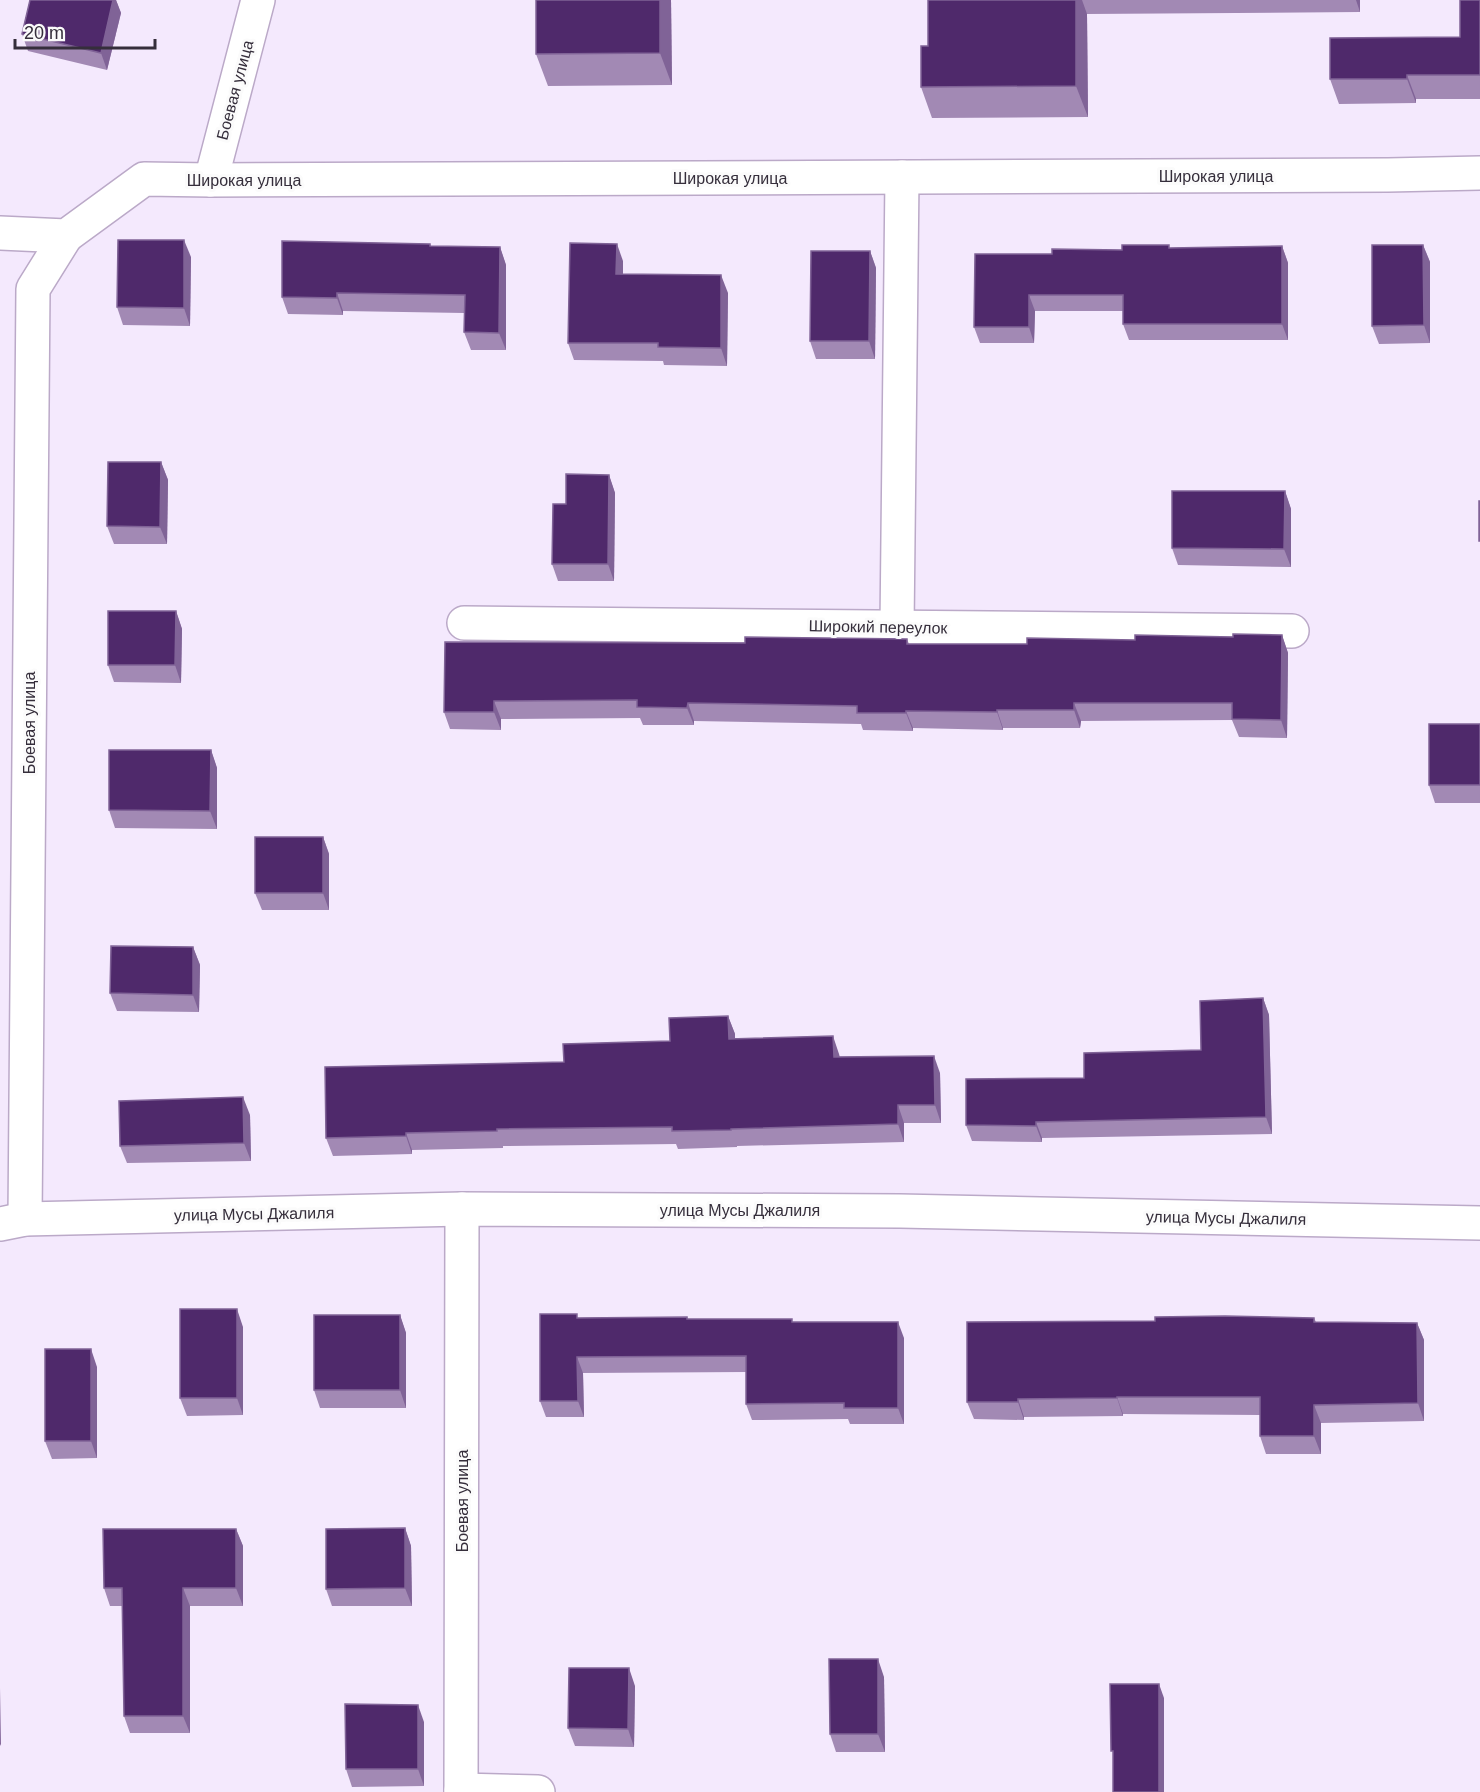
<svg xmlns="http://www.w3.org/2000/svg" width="1480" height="1792" font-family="Helvetica,sans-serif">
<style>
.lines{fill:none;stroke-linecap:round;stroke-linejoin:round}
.minor-casing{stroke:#bba9c8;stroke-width:36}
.minor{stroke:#fff;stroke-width:33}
.wall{fill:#a289b4}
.shaded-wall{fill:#806397}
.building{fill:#4f296b;stroke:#806397;stroke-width:1.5}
.labels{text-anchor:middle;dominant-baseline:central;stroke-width:6;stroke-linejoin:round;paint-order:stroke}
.street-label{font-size:16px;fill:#352e3b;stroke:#fbfbfb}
</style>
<rect width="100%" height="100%" fill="#f4e9fd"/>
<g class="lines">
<defs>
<g id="minor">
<polyline points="211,180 258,0"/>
<polyline points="0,233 66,236 144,179 211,180 1388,175 1480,173"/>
<polyline points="464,623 1292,631"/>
<polyline points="897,627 902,177"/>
<polyline points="25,1219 33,289 66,236"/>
<polyline points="0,1224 25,1219 462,1209 900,1211 1480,1223"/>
<polyline points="461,1790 538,1792"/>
<polyline points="461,1792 462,1209"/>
</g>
</defs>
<use href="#minor" class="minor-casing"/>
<use href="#minor" class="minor"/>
</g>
<g class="wall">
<polygon points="30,0 116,0 121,13 107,70 28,51 22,34"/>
<polygon points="536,0 671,0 672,85 548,86 536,54"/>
<polygon points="928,0 1360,0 1360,12 1087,14 1088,117 932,118 921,87 928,46"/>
<polygon points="1480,0 1480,99 1416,99 1416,103 1339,104 1330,79 1460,37"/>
<polygon points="430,244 431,246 500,247 506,265 506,350 471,350 464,332 464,313 343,311 343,315 288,314 282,297"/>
<polygon points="1423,245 1430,262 1430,343 1379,344 1372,326"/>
<polygon points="1282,246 1288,263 1288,340 1129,340 1123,324 1123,311 1035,311 1034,343 980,343 974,327 1052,254 1170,248"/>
<polygon points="870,251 876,268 875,359 816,359 810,341"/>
<polygon points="191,257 190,326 123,325 117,307"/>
<polygon points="623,261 623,274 728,293 727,366 664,365 663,361 574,360 568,343"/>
<polygon points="161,462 168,480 167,544 114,544 107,526"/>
<polygon points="609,475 615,493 614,581 558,581 552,564 566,504"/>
<polygon points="1285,491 1291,509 1291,567 1178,565 1172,548"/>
<polygon points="176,611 182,629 181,683 114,682 108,665"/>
<polygon points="1282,635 1288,653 1287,738 1239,737 1232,720 1081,721 1080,728 1003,728 1003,730 913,728 913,731 863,730 861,724 694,721 694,725 643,725 640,718 501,719 501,730 450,729 444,712 745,643 907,639 909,644 1027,644"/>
<polygon points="1480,724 1480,803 1435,803 1429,785"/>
<polygon points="211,750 217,768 217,829 115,828 109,810"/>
<polygon points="323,837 329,854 329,910 262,910 255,893"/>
<polygon points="193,947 200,965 199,1012 117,1011 110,993"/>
<polygon points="1263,998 1269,1015 1272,1134 1042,1138 1042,1142 972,1141 966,1125 1084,1078 1201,1050"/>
<polygon points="728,1016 735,1034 735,1038 839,1054 840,1057 940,1073 941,1123 904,1123 904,1142 737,1146 737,1147 678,1149 676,1144 503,1146 503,1148 412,1150 412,1154 333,1156 326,1138 564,1062 670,1041"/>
<polygon points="250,1115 251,1161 127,1163 120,1146"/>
<polygon points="400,1315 406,1333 406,1408 320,1408 314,1390"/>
<polygon points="687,1317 688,1319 793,1322 904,1338 904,1424 850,1424 848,1419 752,1420 746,1404 746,1372 583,1373 584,1417 546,1417 540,1401 579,1318"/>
<polygon points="1314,1318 1316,1322 1417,1323 1424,1340 1424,1421 1321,1423 1321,1454 1266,1454 1260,1436 1260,1415 1123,1414 1123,1416 1024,1417 1024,1420 974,1419 967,1402 1155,1321"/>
<polygon points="243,1327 243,1415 187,1416 180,1398"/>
<polygon points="97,1367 97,1458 52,1459 45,1441"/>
<polygon points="405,1528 411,1546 412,1606 332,1606 326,1589"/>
<polygon points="236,1529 243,1546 243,1606 190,1606 190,1733 130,1733 124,1716 123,1606 110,1606 104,1588"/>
<polygon points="884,1677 885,1752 836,1752 830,1734"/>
<polygon points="635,1686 634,1747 575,1746 568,1728"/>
<polygon points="424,1722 424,1786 352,1787 346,1769"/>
</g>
<g class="shaded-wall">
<polygon points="113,0 116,0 121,13 107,70 101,53"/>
<polygon points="660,0 671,0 672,85 660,53"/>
<polygon points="1076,0 1082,0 1087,14 1088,117 1076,86"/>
<polygon points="1356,0 1360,0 1360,12"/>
<polygon points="1407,75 1416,99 1416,103 1407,79"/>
<polygon points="184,240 191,257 190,326 184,308"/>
<polygon points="617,244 623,261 623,291 616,274"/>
<polygon points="1423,245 1430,262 1430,343 1424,325"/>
<polygon points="1282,246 1288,263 1288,340 1282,324"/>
<polygon points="500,247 506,265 506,350 499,333"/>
<polygon points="870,251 876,268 875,359 869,341"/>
<polygon points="721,275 728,293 727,366 721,348"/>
<polygon points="337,293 343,311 343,315 337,298"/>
<polygon points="1029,295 1035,311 1034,343 1029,327"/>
<polygon points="161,462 168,480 167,544 160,527"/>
<polygon points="609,475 615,493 614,581 608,564"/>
<polygon points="1285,491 1291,509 1291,567 1284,549"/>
<polygon points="176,611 182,629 181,683 175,665"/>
<polygon points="1282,635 1288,653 1287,738 1281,720"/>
<polygon points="494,701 501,719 501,730 494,712"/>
<polygon points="688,703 694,721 694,725 687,708"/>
<polygon points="1074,703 1081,721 1080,728 1074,710"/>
<polygon points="997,710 1003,728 1003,730 997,712"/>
<polygon points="906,711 913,728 913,731 906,713"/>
<polygon points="211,750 217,768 217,829 210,811"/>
<polygon points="323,837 329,854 329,910 323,893"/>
<polygon points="193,947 200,965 199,1012 193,995"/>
<polygon points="1263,998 1269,1015 1272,1134 1266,1117"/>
<polygon points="728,1016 735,1034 735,1056 729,1039"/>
<polygon points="833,1036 839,1054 840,1075 834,1057"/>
<polygon points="934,1056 940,1073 941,1123 935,1105"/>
<polygon points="243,1097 250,1115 251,1161 244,1143"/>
<polygon points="898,1105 904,1123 904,1142 898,1124"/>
<polygon points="1036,1122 1042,1138 1042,1142 1036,1126"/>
<polygon points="406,1133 412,1150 412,1154 406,1136"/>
<polygon points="237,1309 243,1327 243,1415 237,1398"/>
<polygon points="400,1315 406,1333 406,1408 400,1390"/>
<polygon points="898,1322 904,1338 904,1424 898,1408"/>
<polygon points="1417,1323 1424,1340 1424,1421 1418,1403"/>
<polygon points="91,1349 97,1367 97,1458 91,1441"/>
<polygon points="577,1357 583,1373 584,1417 578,1401"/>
<polygon points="1117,1397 1123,1414 1123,1416 1117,1398"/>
<polygon points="1018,1399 1024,1417 1024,1420 1018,1402"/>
<polygon points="1314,1405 1321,1423 1321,1454 1314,1436"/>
<polygon points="405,1528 411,1546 412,1606 405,1588"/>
<polygon points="236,1529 243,1546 243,1606 236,1588"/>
<polygon points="183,1588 190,1606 190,1733 183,1716"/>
<polygon points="878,1659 884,1677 885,1752 878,1734"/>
<polygon points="629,1668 635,1686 634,1747 628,1729"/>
<polygon points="1159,1684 1164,1698 1164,1792 1159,1792"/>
<polygon points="0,1687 0,1688 1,1746 0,1744"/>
<polygon points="418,1705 424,1722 424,1786 418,1769"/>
</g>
<g class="building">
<polygon points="30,0 113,0 101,53 22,34"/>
<polygon points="536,0 660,0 660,53 536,54"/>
<polygon points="928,0 1076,0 1076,86 921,87 921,46 928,46"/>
<polygon points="1460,0 1480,0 1480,75 1407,75 1407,79 1330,79 1330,38 1460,37"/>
<polygon points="118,240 184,240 184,308 117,307"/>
<polygon points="282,241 430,244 430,246 500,247 499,333 464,332 465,295 337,293 337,298 282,297"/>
<polygon points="570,243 617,244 616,274 721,275 721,348 658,347 658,343 568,343"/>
<polygon points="1122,245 1169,245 1169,248 1282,246 1282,324 1123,324 1123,295 1029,295 1029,327 974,327 975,254 1052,254 1052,249 1122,250"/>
<polygon points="1372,245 1423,245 1424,325 1372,326"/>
<polygon points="811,251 870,251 869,341 810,341"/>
<polygon points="108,462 161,462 160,527 107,526"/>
<polygon points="566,474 609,475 608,564 552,564 553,504 566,504"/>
<polygon points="1172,491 1285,491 1284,549 1172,548"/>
<rect x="1479" y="501" width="1" height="40"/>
<polygon points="108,611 176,611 175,665 108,665"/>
<polygon points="1233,634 1282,635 1281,720 1232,719 1232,703 1074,703 1074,710 997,710 997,712 906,711 906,713 857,713 857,706 688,703 687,708 637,707 637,700 494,701 494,712 444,712 445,642 745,643 745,637 907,639 907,644 1027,644 1027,638 1135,640 1135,635 1233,637"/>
<rect x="1429" y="724" width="51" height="61"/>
<polygon points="109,750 211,750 210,811 109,810"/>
<rect x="255" y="837" width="68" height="56"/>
<polygon points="111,946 193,947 193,995 110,993"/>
<polygon points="1263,998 1266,1117 1036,1122 1036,1126 966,1125 966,1079 1084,1078 1084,1053 1201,1050 1200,1001"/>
<polygon points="728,1016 729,1039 833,1036 834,1057 934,1056 935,1105 898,1105 898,1124 731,1129 731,1130 672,1131 672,1127 497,1129 497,1131 406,1133 406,1136 326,1138 325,1067 564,1062 563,1044 670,1041 669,1018"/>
<polygon points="243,1097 244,1143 120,1146 119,1101"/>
<rect x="180" y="1309" width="57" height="89"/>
<polygon points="540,1314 577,1314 577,1318 687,1317 687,1319 792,1319 792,1322 898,1322 898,1408 844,1408 844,1403 746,1404 746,1356 577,1357 578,1401 540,1401"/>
<rect x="314" y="1315" width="86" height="75"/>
<polygon points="1225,1316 1314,1318 1314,1322 1417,1323 1418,1403 1314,1405 1314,1436 1260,1436 1260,1397 1117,1397 1117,1398 1018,1399 1018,1402 967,1402 967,1322 1155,1321 1155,1317"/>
<rect x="45" y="1349" width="46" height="92"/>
<polygon points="405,1528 405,1588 326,1589 326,1529"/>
<polygon points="103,1529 236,1529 236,1588 183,1588 183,1716 124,1716 122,1588 104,1588"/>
<polygon points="829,1659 878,1659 878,1734 830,1734"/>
<polygon points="569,1668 629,1668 628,1729 568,1728"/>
<polygon points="1110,1684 1159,1684 1159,1792 1113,1792 1113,1751 1111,1751"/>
<polygon points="345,1704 418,1705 418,1769 346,1769"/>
</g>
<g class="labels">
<g class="street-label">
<text transform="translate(235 90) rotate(-75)">Боевая улица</text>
<text x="1216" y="176">Широкая улица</text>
<text x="730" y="178">Широкая улица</text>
<text x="244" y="180">Широкая улица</text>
<text transform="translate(878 627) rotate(1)">Широкий переулок</text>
<text transform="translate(29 723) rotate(-90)">Боевая улица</text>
<text x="740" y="1210">улица Мусы Джалиля</text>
<text transform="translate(254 1214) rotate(-1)">улица Мусы Джалиля</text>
<text transform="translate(1226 1218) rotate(1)">улица Мусы Джалиля</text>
<text transform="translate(462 1501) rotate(-90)">Боевая улица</text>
</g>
</g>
<path d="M15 39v9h140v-9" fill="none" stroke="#352e3b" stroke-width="3"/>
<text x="24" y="39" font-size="18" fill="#352e3b" stroke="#fbfbfb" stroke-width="4.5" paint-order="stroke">20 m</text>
</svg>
